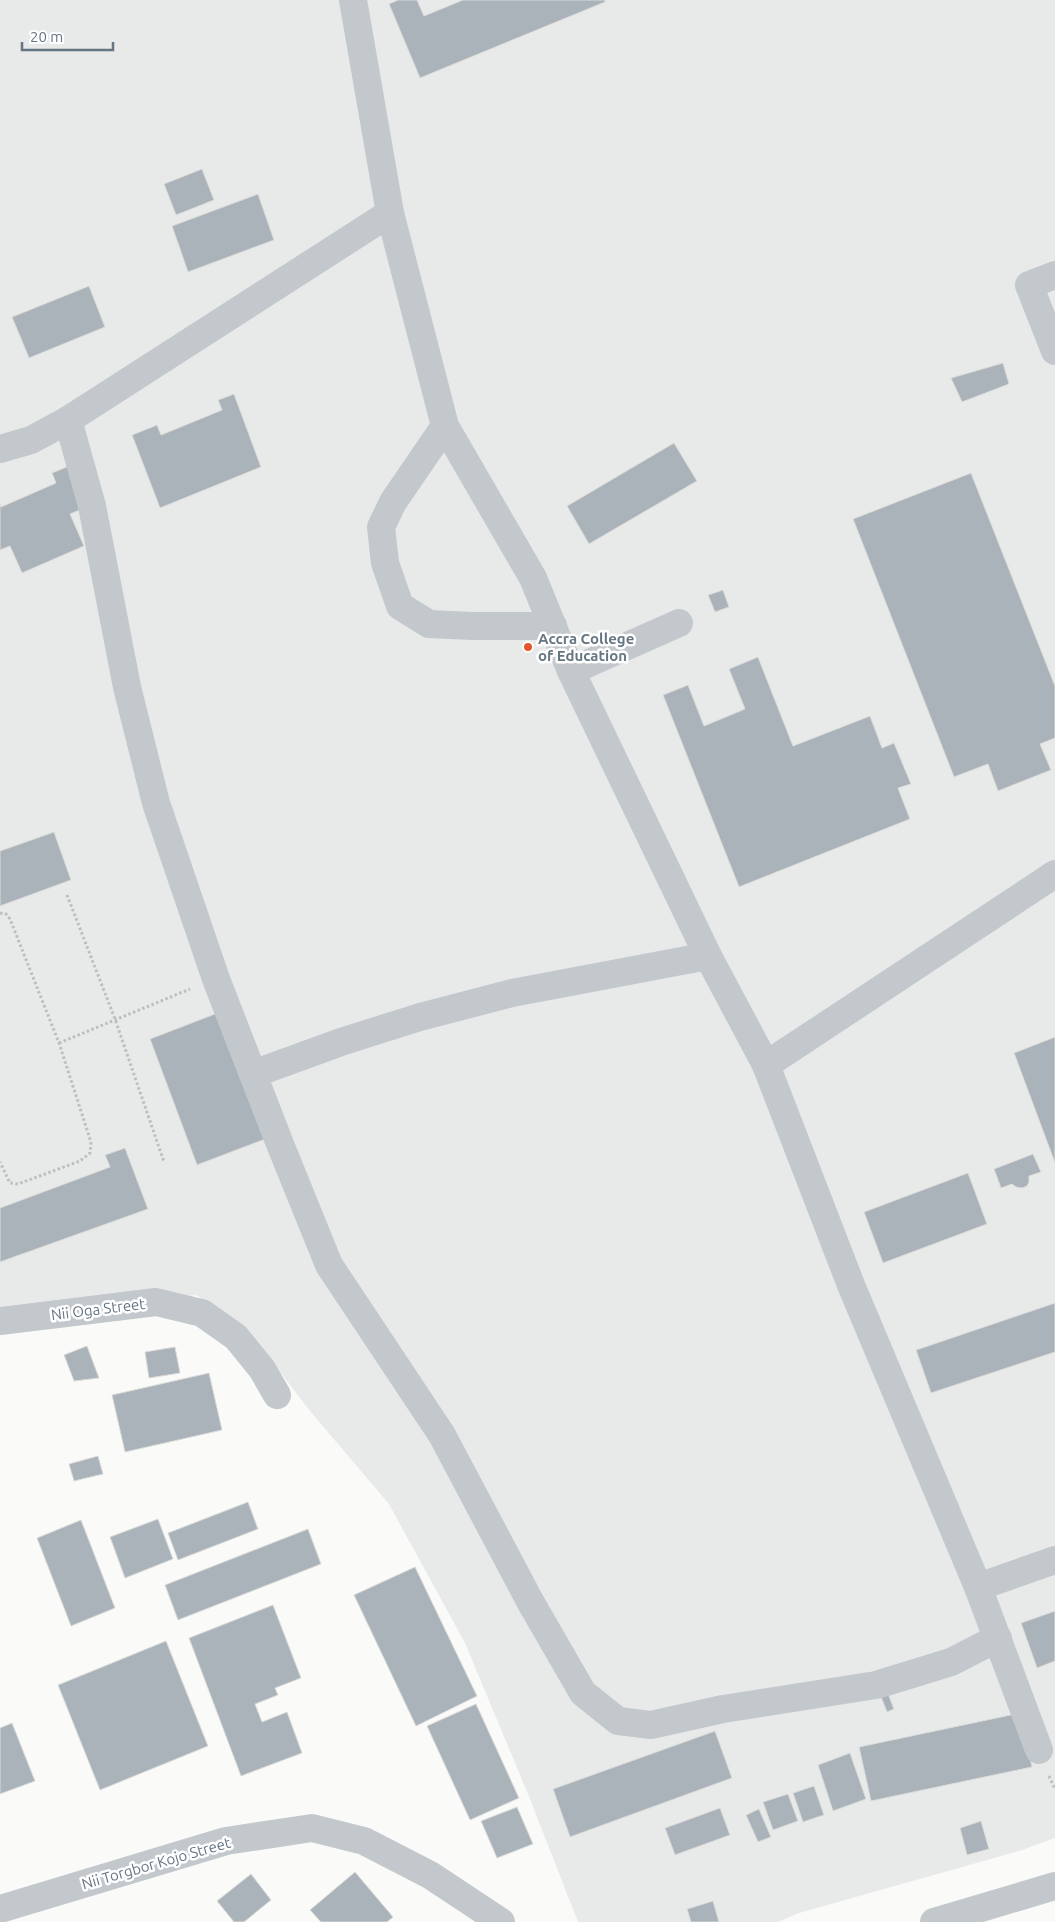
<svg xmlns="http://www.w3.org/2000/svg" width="1055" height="1922" font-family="Ubuntu,sans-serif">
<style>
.built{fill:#e8e9e9}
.building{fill:#aab3b9;stroke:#dcdcda}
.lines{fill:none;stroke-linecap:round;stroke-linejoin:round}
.path{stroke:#bbbfc2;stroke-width:3;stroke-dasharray:2.5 2.5;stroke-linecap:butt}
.minor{stroke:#c3c8cc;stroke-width:28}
.poi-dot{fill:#e4572e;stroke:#fff;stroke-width:2}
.labels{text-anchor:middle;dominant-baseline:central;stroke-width:5;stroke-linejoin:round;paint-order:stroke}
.poi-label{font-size:15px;font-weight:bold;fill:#657683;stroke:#fff;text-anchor:start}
.street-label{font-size:15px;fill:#657683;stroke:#fff}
</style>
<rect width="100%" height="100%" fill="#fafaf8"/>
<polygon class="built" points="0,0 1055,0 1055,1838 1022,1850 799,1913 778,1922 578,1922 528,1794 465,1643 389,1504 310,1411 245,1326 196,1295 0,1313"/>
<g class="building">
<polygon points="398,0 417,0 424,16 463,0 605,0 605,2 420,78 389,4"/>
<polygon points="202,169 214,200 176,215 164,184"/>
<polygon points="258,194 274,240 188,272 172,226"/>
<polygon points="89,286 105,327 29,358 12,317"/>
<polygon points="1003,363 1009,384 962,402 951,378"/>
<polygon points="234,394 261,467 160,508 132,435 157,425 161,435 222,410 218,400"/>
<polygon points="674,443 697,481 589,544 567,506"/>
<polygon points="69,466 87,507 70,514 84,546 22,573 10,546 0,550 0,504 1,507 56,483 52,473"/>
<polygon points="971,473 1055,686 1055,738 1040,744 1051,770 998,791 988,764 954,777 853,519"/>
<polygon points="723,590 729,607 715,612 708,595"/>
<polygon points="758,657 793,746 870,716 882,748 894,743 911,784 898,788 910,819 739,887 663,695 688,685 704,726 745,709 729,669"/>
<polygon points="54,832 71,880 0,906 0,851"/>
<polygon points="220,1012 268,1138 197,1165 150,1039"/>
<polygon points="1055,1037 1055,1163 1014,1053"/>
<polygon points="125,1148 148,1209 0,1262 0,1208 110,1167 105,1155"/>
<polygon points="1033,1154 1041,1172 1029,1176 1029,1182 1027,1186 1022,1188 1016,1187 1012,1184 1001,1188 994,1169"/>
<polygon points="968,1173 987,1224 883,1263 864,1212"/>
<polygon points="1055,1303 1055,1352 931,1393 916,1350"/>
<polygon points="87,1346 99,1378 74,1381 64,1355"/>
<polygon points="175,1347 180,1373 149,1378 145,1352"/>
<polygon points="209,1373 222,1430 125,1452 112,1395"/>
<polygon points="98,1456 103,1474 74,1481 69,1464"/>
<polygon points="248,1502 258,1529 178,1560 168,1533"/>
<polygon points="158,1519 173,1559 125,1578 110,1537"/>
<polygon points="81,1520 115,1608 71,1626 37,1538"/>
<polygon points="308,1529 321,1564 178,1620 165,1585"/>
<polygon points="415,1567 477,1696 416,1726 354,1595"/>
<polygon points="273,1605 301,1678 275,1688 278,1695 255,1704 262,1722 287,1712 302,1753 241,1776 189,1638"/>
<polygon points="1055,1611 1055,1661 1037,1668 1021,1623"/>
<polygon points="166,1641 208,1746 100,1790 58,1685"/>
<polygon points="887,1691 894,1709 887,1712 880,1694"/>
<polygon points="476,1704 519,1798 470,1820 427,1726"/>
<polygon points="1020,1713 1032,1767 871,1801 859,1747"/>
<polygon points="12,1723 35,1781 0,1794 0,1728"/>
<polygon points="715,1731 732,1778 570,1837 553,1789"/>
<polygon points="850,1753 866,1799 833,1811 818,1765"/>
<polygon points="814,1786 824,1815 803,1822 793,1793"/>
<polygon points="788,1794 798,1821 773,1830 763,1802"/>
<polygon points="517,1807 533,1844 497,1858 481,1821"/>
<polygon points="720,1808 730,1835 675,1855 665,1828"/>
<polygon points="759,1809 771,1837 758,1842 746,1815"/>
<polygon points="981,1821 989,1849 967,1855 960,1828"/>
<polygon points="355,1872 393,1917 387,1922 321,1922 310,1910"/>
<polygon points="251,1874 271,1900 244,1922 234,1922 217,1901"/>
<polygon points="713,1901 719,1922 691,1922 687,1909"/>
</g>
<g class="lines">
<g class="path">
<polyline points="67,895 115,1019 164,1162"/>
<polyline points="0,913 6,914 10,919 59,1043 91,1142 90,1153 80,1161 18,1184 10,1183 0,1162"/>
<polyline points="59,1043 190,989"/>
<polyline points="1049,1776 1055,1789"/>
</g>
<g class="minor">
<polyline points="353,0 390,213"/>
<polyline points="1055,275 1029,285 1055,351"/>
<polyline points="68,420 92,506 127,687 156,803 216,979 280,1144 329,1265 442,1435 531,1603 583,1693 618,1721 651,1725 723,1709 876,1685 951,1662 998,1638"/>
<polyline points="445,426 393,502 381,527 385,563 400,606 429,624 472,626 553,626"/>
<polyline points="0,449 31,440 68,420 390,213 445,426 533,578 571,671 708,956 766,1065 851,1285 978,1587 1039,1750"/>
<polyline points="571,671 679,623"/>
<polyline points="766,1065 1055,874"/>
<polyline points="253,1074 341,1042 420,1017 512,993 708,956"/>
<polyline points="0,1321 156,1302 202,1313 236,1337 262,1369 277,1395"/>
<polyline points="978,1587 1055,1560"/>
<polyline points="0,1909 226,1841 312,1828 364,1841 430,1875 501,1922"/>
<polyline points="934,1922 1055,1886"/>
</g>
</g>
<circle class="poi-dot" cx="528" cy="647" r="5"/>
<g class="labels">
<g class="poi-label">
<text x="538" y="638">Accra College<tspan x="538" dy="17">of Education</tspan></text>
</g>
<g class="street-label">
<text transform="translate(98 1309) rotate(-7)">Nii Oga Street</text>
<text transform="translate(156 1863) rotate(-16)">Nii Torgbor Kojo Street</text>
</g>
</g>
<path d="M22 42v8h91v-8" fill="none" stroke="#657683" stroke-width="2.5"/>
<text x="30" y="42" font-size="15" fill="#657683" stroke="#ffffff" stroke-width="4" paint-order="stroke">20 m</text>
</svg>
